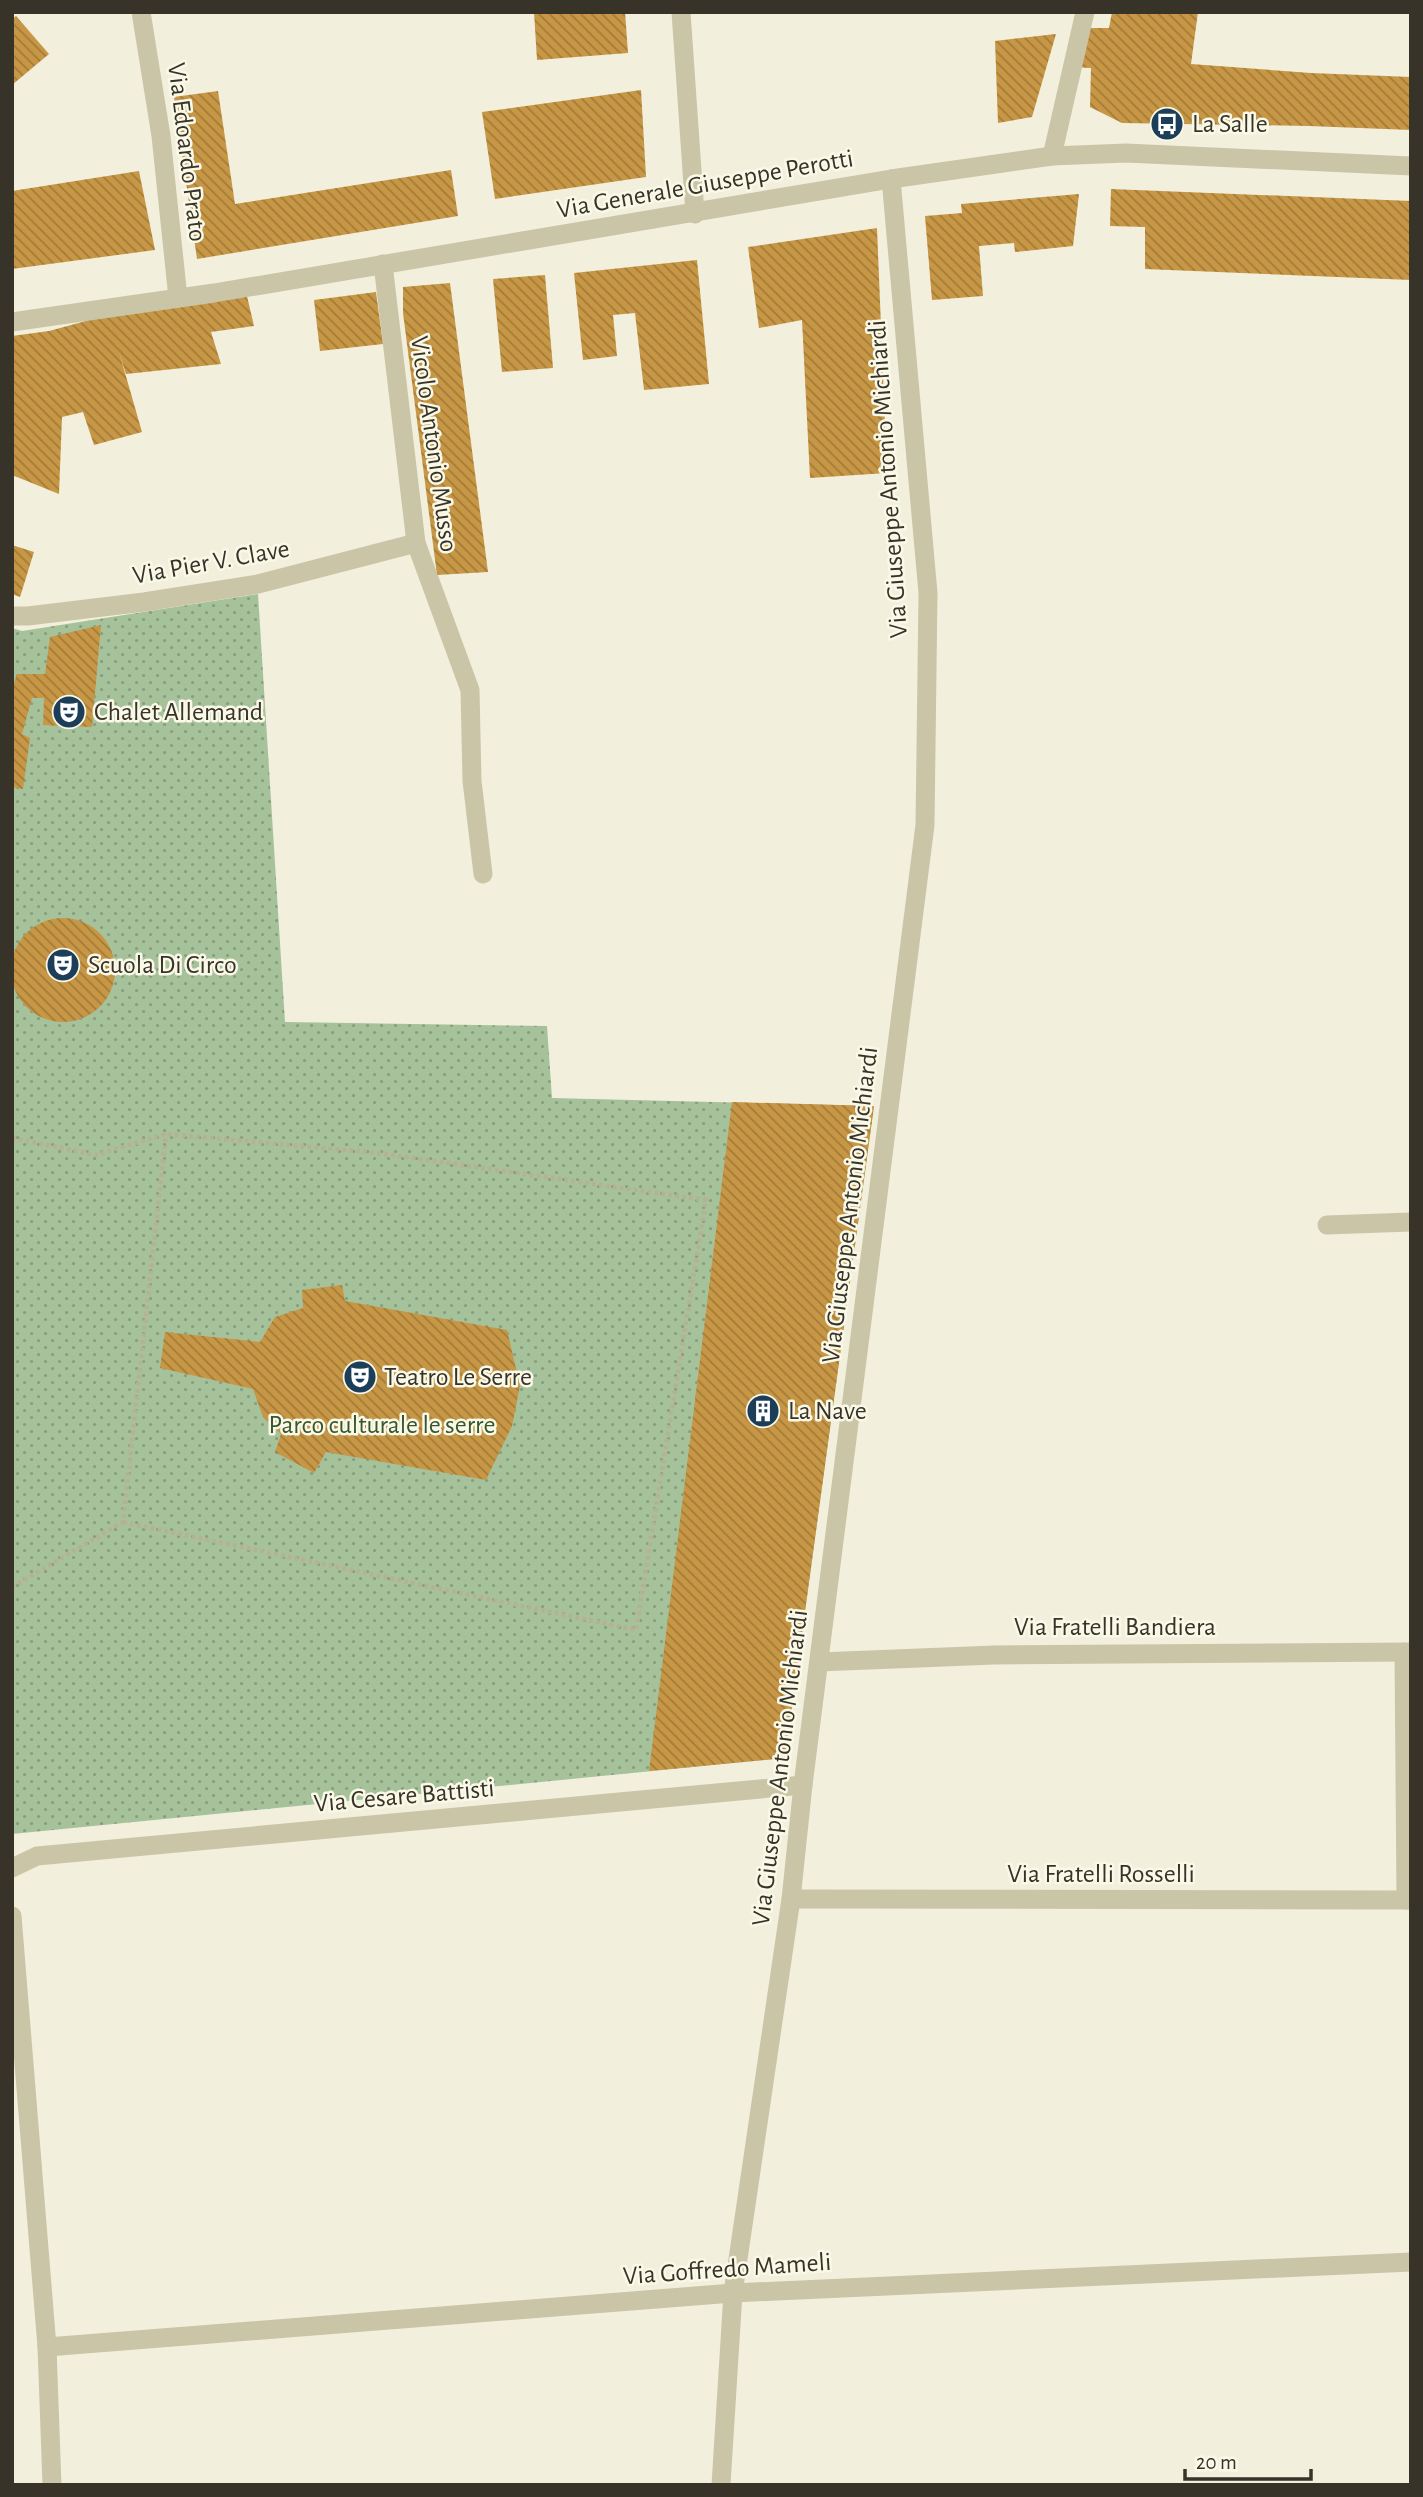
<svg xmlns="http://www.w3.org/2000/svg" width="1423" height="2497" font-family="'Alegreya Sans',sans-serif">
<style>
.park{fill:url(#park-dots)}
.building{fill:url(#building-back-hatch)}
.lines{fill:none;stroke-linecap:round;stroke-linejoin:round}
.path{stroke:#b7b092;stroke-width:4.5;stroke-dasharray:3.5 3.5;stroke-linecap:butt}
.service{stroke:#cbc5a7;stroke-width:19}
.minor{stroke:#cbc5a7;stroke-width:19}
.labels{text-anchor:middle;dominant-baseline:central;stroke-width:5;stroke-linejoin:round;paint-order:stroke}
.poi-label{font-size:26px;fill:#373328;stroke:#faf9e8;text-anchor:start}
.street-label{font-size:26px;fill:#373328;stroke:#faf9e8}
.park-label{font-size:26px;fill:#36562b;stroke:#faf9e8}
</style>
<defs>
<pattern id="park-dots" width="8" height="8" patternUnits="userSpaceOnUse" patternTransform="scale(1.75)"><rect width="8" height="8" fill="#a6c29b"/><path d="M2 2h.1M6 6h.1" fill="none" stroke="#889e7e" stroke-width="1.8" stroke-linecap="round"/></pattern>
<pattern id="building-back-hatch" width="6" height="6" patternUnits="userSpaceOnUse" patternTransform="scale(1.75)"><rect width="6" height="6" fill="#c79745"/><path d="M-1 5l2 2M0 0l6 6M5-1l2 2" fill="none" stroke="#a27c3a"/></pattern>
</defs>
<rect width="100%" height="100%" fill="#f2f0dc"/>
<polygon class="park" points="258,594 285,1022 547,1026 552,1098 874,1106 785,1758 12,1834 12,628 22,631"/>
<g class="building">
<polygon points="534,12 625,12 628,53 537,60"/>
<polygon points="1112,12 1198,12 1191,64 1311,73 1411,77 1411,130 1309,126 1122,123 1090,107 1091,68 1072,67 1084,28 1109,28"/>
<polygon points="16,16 49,54 12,85 12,19"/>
<polygon points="1056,34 1032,117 998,123 995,41"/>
<polygon points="641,90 646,177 495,199 482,112"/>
<polygon points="218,91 235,204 451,170 458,216 197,259 174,97"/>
<polygon points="139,171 155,250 12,269 12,191"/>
<polygon points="1111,189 1411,201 1411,280 1145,269 1145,227 1110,226"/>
<polygon points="1079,194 1073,246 1015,252 1014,243 979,246 983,296 932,300 925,216 962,213 961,204"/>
<polygon points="877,228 887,473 810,478 802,320 759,328 748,247"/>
<polygon points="697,260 709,384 644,390 635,313 613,315 617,356 583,360 574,273"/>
<polygon points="545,275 553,368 502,372 493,279"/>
<polygon points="450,283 488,572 437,575 403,313 403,287"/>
<polygon points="246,292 254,326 211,332 221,364 126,374 119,352 142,432 94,445 83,412 62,417 59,494 12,475 12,336 49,331 108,315"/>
<polygon points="376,292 383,344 320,351 314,300"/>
<polygon points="12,545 34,552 20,597 12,594"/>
<polygon points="101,625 92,727 43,725 44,698 32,698 22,734 30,738 23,789 12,787 12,689 17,674 45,674 50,637"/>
<circle cx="63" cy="970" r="52"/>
<polygon points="732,1102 874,1106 785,1758 649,1771"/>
<polygon points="342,1285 345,1301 507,1330 520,1386 512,1426 486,1480 326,1452 314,1473 275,1452 281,1434 263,1417 253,1389 160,1368 165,1332 260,1342 275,1317 303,1308 302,1290"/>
</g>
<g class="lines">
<g class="path">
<polyline points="12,1138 96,1155 166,1134 378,1153 706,1200 636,1630 123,1522"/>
<polyline points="12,1587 123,1522 166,1134"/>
</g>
<polyline class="service" points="1327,1225 1411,1222"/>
<g class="minor">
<polyline points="141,12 161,136 178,298"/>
<polyline points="681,12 695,214"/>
<polyline points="1052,156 1085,12"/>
<polyline points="383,264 416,543 470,690 472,781 483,874"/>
<polyline points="12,322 214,293 891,179 1052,156 1126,153 1411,166"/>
<polyline points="12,616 28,616 144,602 258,584 416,543"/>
<polyline points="1404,1652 1406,1900"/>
<polyline points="819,1662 994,1655 1411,1652"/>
<polyline points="12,1868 37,1856 803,1785"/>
<polyline points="791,1899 1411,1900"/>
<polyline points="12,1916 47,2347 52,2485"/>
<polyline points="47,2347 733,2293 1411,2262"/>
<polyline points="721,2485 733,2293 791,1899 803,1785 925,825 928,593 891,179"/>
</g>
</g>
<defs>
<symbol id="bus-disc" viewBox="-11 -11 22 22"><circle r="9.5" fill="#1d3e59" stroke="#faf9e8"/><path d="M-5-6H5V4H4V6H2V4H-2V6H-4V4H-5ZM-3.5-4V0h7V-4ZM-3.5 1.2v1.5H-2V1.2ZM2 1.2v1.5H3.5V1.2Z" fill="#fff"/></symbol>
<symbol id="theatre-disc" viewBox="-11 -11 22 22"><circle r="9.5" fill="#1d3e59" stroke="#faf9e8"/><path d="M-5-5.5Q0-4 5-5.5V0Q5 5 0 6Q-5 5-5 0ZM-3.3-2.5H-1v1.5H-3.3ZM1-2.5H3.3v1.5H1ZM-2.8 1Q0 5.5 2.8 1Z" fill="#fff"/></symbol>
<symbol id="building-disc" viewBox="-11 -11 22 22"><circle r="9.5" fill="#1d3e59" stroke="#faf9e8"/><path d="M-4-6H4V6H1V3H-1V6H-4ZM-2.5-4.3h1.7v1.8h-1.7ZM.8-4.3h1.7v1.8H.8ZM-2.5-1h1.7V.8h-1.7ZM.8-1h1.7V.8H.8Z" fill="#fff"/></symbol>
</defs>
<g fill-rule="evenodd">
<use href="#bus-disc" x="1148" y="105" width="38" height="38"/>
<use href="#theatre-disc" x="50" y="693" width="38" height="38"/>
<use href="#theatre-disc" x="44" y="946" width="38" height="38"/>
<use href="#theatre-disc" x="341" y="1358" width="38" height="38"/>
<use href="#building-disc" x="744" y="1392" width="38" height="38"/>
</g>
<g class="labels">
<g class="poi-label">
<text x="1192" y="124">La Salle</text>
<text x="94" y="712">Chalet Allemand</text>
<text x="88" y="965">Scuola Di Circo</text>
<text x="384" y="1377">Teatro Le Serre</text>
<text x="788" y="1411">La Nave</text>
</g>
<g class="street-label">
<text transform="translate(187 152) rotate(83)">Via Edoardo Prato</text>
<text transform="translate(705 184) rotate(-10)">Via Generale Giuseppe Perotti</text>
<text transform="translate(434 444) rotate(82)">Vicolo Antonio Musso</text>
<text transform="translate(888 479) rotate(-94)">Via Giuseppe Antonio Michiardi</text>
<text transform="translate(211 562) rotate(-10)">Via Pier V. Clave</text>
<text transform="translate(850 1205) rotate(-83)">Via Giuseppe Antonio Michiardi</text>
<text x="1115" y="1627">Via Fratelli Bandiera</text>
<text transform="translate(780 1768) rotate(-83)">Via Giuseppe Antonio Michiardi</text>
<text transform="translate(404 1796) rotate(-5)">Via Cesare Battisti</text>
<text x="1101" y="1874">Via Fratelli Rosselli</text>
<text transform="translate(727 2269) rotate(-4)">Via Goffredo Mameli</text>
</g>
<g class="park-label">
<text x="382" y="1425">Parco culturale le serre</text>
</g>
</g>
<rect width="1423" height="2497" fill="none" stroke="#373328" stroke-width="28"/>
<path d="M1185 2469v10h126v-10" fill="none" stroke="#373328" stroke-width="3.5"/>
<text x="1196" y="2469" font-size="21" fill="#373328" stroke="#faf9e8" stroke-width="5" paint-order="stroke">20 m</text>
</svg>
